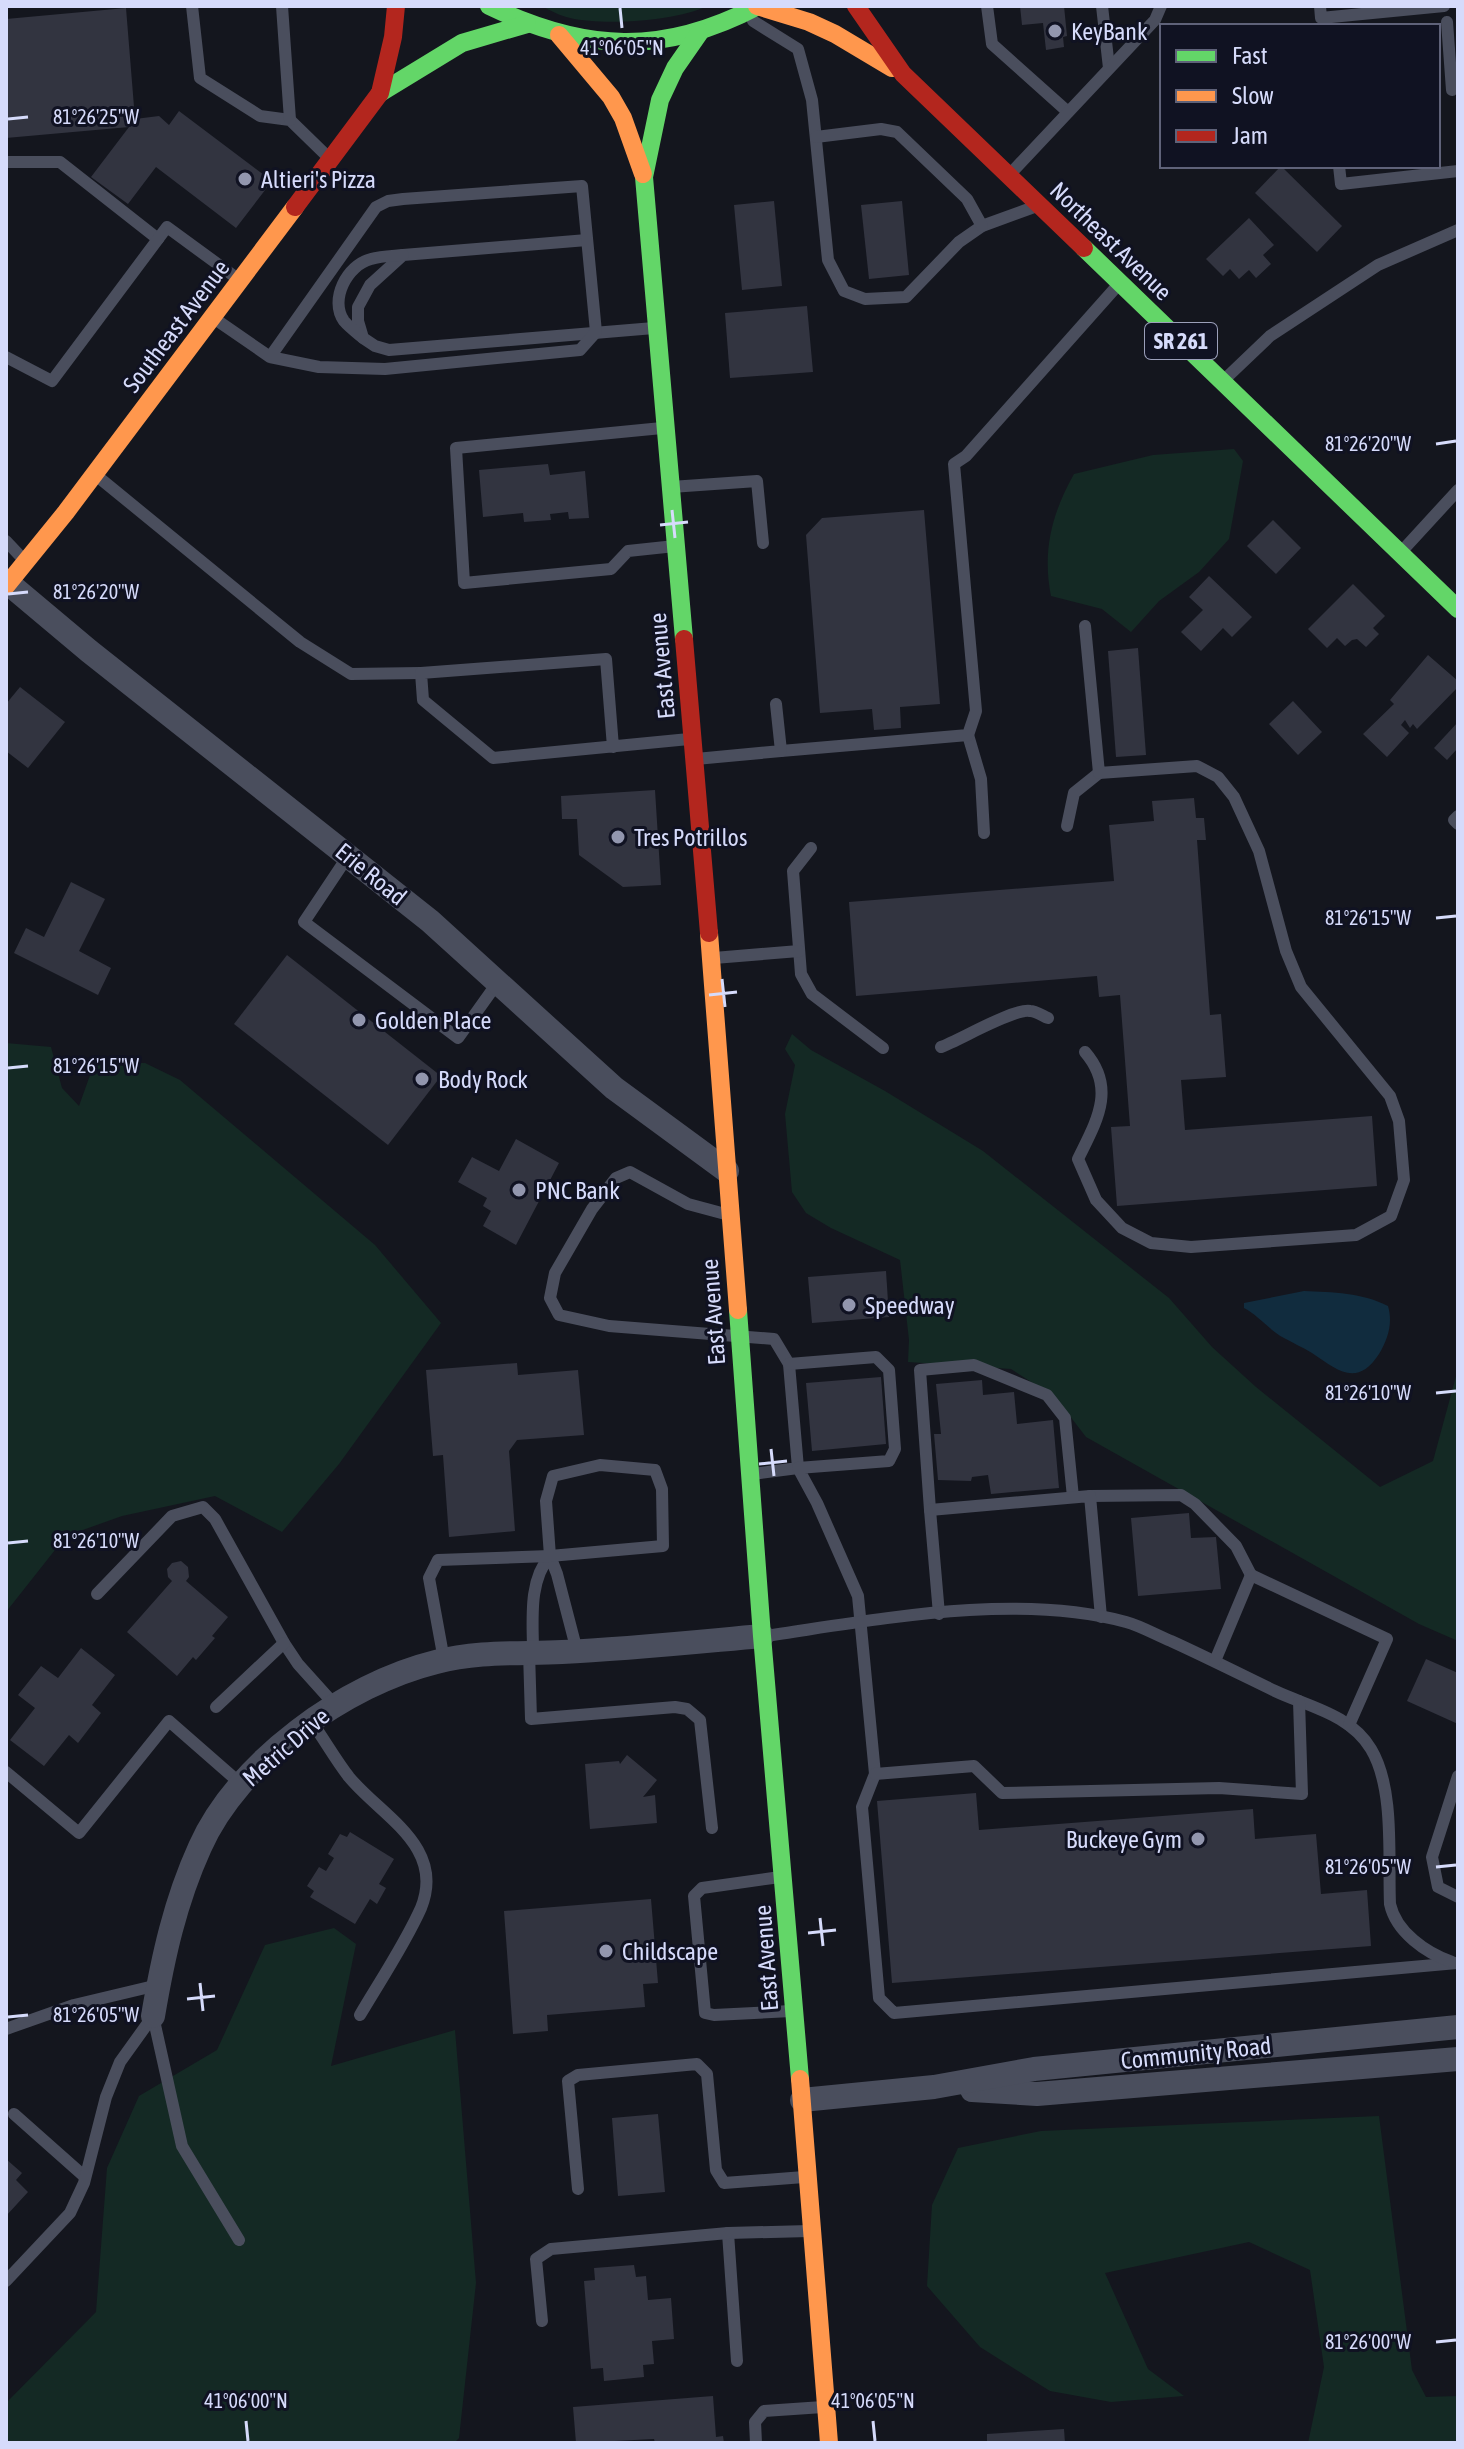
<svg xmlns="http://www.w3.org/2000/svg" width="1464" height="2449" font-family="'Asap Condensed',sans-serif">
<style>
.green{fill:#142924}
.water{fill:#112c3e}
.building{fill:#323440}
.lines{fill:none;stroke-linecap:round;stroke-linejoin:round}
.lane{stroke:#4a4e5d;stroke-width:12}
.street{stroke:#4a4e5d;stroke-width:24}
.fast{stroke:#63d668;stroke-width:18}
.slow{stroke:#ff974d;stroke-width:18}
.jam{stroke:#b3261e;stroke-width:18}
.ticks{fill:none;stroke:#d6dbfb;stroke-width:3}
.poi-dot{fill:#9296ae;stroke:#101222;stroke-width:3}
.labels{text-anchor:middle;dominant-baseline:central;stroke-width:6;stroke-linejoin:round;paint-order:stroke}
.shield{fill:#101222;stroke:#9b9fba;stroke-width:2}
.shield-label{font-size:22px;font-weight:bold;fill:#d6dbfb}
.poi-label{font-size:24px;fill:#d6dbfb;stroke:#101222;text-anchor:start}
.street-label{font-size:24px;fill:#d6dbfb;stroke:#101222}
.ticks-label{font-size:20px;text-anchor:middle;fill:#d6dbfb;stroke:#101222;stroke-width:6;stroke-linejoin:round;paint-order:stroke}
</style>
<rect width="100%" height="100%" fill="#14161e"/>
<g class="green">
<path d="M541,6H708C675,21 605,26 570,18C560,16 550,10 541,6Z"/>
<path d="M1234,449L1243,461L1229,539L1199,572L1159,601L1131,632L1102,609L1051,596C1042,551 1052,513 1074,474L1153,455Z"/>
<polygon points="792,1034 811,1050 885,1091 983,1151 1169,1298 1212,1347 1256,1387 1380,1487 1433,1461 1458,1369 1458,1641 1419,1624 1086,1437 1056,1398 1011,1369 908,1362 909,1340 900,1260 831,1228 806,1213 792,1192 785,1114 795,1065 785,1049"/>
<polygon points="6,1043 51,1047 62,1088 79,1106 94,1064 145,1063 180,1080 375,1245 441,1323 339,1464 282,1532 215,1496 122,1516 66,1536 6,1612"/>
<polygon points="334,1928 356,1944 331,2066 455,2030 476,2283 459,2438 454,2443 6,2443 6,2403 96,2312 107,2168 139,2096 217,2050 265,1945"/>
<polygon points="1379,2116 1412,2370 1426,2397 1458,2396 1458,2443 1308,2443 1324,2367 1310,2270 1249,2242 1105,2273 1148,2369 1184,2396 1111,2402 1050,2391 980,2347 927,2286 932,2205 958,2148 1041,2131"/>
</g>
<path class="water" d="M1304,1291C1332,1292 1363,1293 1388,1306C1393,1323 1388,1339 1379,1354C1357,1388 1337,1370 1312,1353C1302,1347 1293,1343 1284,1338C1269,1330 1258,1315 1244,1308V1303Z"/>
<g class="building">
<polygon points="1020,6 1064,6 1067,36 1063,37 1064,47 1046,50 1043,23 1022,25"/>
<polygon points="126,8 135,119 159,116 169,125 179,111 272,181 236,228 156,167 128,204 91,177 129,127 6,138 6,19"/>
<polygon points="1281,166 1342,226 1317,252 1255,193"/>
<polygon points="774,201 782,286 742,290 734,205"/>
<polygon points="902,201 909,275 869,279 861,205"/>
<polygon points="1249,218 1274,245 1263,255 1271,264 1256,278 1249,270 1239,279 1230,269 1223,276 1206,259"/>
<polygon points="807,306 813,372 730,378 725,313"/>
<polygon points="548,464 550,475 585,471 589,518 569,519 568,512 550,514 551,520 524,522 523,513 483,517 479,470"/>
<polygon points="924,510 940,704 900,707 901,728 874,730 872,709 820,713 806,535 822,518"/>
<polygon points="1273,520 1301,548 1276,574 1247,546"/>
<polygon points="1209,576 1252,617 1232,637 1223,628 1201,651 1181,632 1203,610 1189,597"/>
<polygon points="1353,584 1385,616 1373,628 1379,634 1366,647 1357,639 1352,640 1345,646 1337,638 1327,648 1308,629"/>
<polygon points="1138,648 1146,755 1116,757 1108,651"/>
<polygon points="1428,655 1458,681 1458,687 1417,729 1413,724 1410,728 1405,720 1401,725 1409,733 1387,757 1363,734 1394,704 1390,700"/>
<polygon points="20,687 65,722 28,768 6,751 6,704"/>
<polygon points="1293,701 1322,732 1298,755 1269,724"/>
<polygon points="1458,722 1458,748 1447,760 1434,748"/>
<polygon points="655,790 661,885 623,887 579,855 577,819 562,819 561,796"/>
<polygon points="1194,798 1196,818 1204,818 1206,840 1197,840 1210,1015 1221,1014 1226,1077 1181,1080 1185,1130 1372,1116 1377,1186 1117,1206 1111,1127 1130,1126 1120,995 1099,997 1097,976 856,996 849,902 1114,881 1109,825 1154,821 1152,801"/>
<polygon points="71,882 105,899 79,951 111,968 98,995 14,953 26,928 44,937"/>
<polygon points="287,955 441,1076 388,1145 234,1024"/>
<polygon points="516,1139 559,1163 516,1245 483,1226 491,1211 483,1206 487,1198 458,1182 472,1157 499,1171"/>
<polygon points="886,1271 889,1317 812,1323 808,1277"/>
<polygon points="517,1363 518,1375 578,1370 584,1435 517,1440 509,1451 515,1531 449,1537 443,1455 433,1456 426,1370"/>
<polygon points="881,1377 886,1444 812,1451 806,1383"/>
<polygon points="982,1380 983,1395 1014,1392 1017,1424 1053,1420 1059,1488 991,1494 988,1475 972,1477 971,1481 938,1480 934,1434 941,1434 936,1384"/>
<polygon points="1189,1513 1191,1538 1216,1537 1221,1589 1138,1596 1131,1518"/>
<polygon points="181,1561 188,1567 189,1577 186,1581 228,1617 212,1636 215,1638 196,1660 193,1657 177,1676 127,1632 172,1581 168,1577 167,1569 172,1563"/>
<polygon points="81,1648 115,1675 92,1705 101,1713 78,1743 69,1735 44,1766 10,1740 35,1708 18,1695 41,1666 58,1678"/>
<polygon points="1426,1659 1458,1673 1458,1724 1407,1701"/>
<polygon points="627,1755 657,1780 643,1797 655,1795 657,1823 590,1829 585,1764 619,1761 620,1764"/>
<polygon points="976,1793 979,1830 1253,1809 1255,1839 1316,1834 1321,1894 1367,1890 1371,1946 892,1983 877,1801"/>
<polygon points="350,1832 394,1859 379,1884 386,1888 377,1904 370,1899 355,1924 310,1897 314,1891 307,1886 319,1867 326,1871 334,1858 328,1854 340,1834 347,1837"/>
<polygon points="651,1899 658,1983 643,1984 645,2007 547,2015 548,2031 513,2034 504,1911"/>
<polygon points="658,2114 665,2192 618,2196 612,2118"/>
<polygon points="6,2159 22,2173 16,2180 28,2192 6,2216"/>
<polygon points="634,2265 636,2277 646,2276 648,2300 671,2298 674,2339 652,2341 654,2364 643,2365 644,2377 604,2381 603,2368 591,2369 584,2281 595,2280 594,2268"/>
<polygon points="713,2396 716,2437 723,2436 724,2443 655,2443 654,2439 576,2443 573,2407"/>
<polygon points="1064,2429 1065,2443 987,2443 987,2434"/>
</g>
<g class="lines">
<g class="lane">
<polyline points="192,6 200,78 260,116 290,120 329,158"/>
<polyline points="282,6 290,120"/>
<polyline points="987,6 992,44 1068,112"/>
<polyline points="1102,6 1109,68"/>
<polyline points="1320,6 1321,18 1444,6"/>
<polyline points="753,21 798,49 812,100 828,260 844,291 865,299 906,297 959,242 982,226 1034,207"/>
<polyline points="1447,22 1452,90"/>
<polyline points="816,137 881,129 897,132 967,199 982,226"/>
<polyline points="6,162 60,162 158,239"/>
<polyline points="1339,166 1341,184 1458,171"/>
<polyline points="1011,173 1155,20 1161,6"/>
<polyline points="587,240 403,255 370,285 358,307 358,321 363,338 375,346 389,350 654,328"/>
<polyline points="215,319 270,357 319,367 385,369 580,350 596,332 582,186 403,199 388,201 376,207 270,357"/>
<path d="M363,338C357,333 349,327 344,321C329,300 347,265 371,259C381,256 392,256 403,255"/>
<polyline points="6,357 52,381 167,227 238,279"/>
<polyline points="1225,379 1270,336 1378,265 1458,230"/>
<polyline points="662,428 456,448 464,583 611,569 628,551 675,546"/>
<polyline points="97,476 300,642 351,674 421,673"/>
<polyline points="671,487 757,481 763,543"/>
<polyline points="6,541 23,559"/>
<polyline points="1402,551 1458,490"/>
<polyline points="968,735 981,779 984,833"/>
<polyline points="613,747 606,659 421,673 423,700 493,758 689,739"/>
<polyline points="781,751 968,735 976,711 954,464 966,456 1118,285"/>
<polyline points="696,759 781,751 776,704"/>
<polyline points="1458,816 1454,820 1458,824"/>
<polyline points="1067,826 1074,793 1099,773"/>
<polyline points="811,848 793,871 801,974 812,994 883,1048"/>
<polyline points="348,856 304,922 458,1038 498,982"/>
<polyline points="714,958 799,951"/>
<path d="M941,1047C960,1040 1014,1008 1030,1011C1036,1011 1043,1016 1048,1018"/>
<path d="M1085,1052C1117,1089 1096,1122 1078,1159L1096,1200L1122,1228L1151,1243L1191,1247L1356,1235L1391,1216L1404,1180L1399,1121L1390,1096L1301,987L1286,951L1259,851L1234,797L1218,777L1197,766L1099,773L1085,626"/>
<polyline points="729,1215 688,1204 630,1172 616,1178 592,1209 555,1273 550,1298 559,1315 609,1326 774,1339 789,1364 798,1468 753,1474"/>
<polyline points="789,1364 876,1357 889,1370 895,1449 889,1461 798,1468 817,1503 858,1596 875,1774 862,1807 879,1998 894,2013 1457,1963"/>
<polyline points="1090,1496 1181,1495 1195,1504 1236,1546 1251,1575"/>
<polyline points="930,1510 920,1370 974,1365 1047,1395 1065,1418 1073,1497"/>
<polyline points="97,1594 172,1516 203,1507 215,1519 284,1643 298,1664 334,1704"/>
<polyline points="939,1614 930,1510 1090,1496 1101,1617"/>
<path d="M765,1636C876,1620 1017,1592 1126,1622C1141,1626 1156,1635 1171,1641C1206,1657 1240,1674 1275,1691C1309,1707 1350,1714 1371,1749C1395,1789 1388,1858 1390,1904C1396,1932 1426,1953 1452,1962"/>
<polyline points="529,1652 531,1719 675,1707 687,1709 700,1720 712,1828"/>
<path d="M533,1652C533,1621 528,1581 550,1556L557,1574L577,1651"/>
<polyline points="444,1660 429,1578 438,1560 550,1556 663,1546 662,1489 655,1470 600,1465 553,1476 546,1501 550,1556"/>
<polyline points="1215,1661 1251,1575 1387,1639 1349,1725"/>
<polyline points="216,1707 284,1643"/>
<path d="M311,1721C324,1739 335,1759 349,1777C381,1816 446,1846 421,1908C405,1944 380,1981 360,2015"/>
<polyline points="6,1772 79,1833 169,1721 241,1784"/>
<polyline points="875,1774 974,1766 1002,1793 1219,1788 1302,1794 1299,1701"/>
<polyline points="1458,1776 1432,1857 1438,1887 1458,1897"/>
<polyline points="780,1877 702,1888 694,1896 705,2013 714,2015 791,2011"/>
<polyline points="153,2016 182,2146 239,2240"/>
<polyline points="6,2029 74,2005 158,1985"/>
<polyline points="14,2114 85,2177"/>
<polyline points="578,2189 568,2081 578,2075 697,2064 707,2074 716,2170 724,2183 804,2177"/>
<polyline points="728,2233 737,2361"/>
<polyline points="6,2281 70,2213 84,2183 106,2097 120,2062 153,2016"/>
<polyline points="542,2321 536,2259 551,2249 728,2233 809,2231"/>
<polyline points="756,2443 755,2422 764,2411 823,2407"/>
</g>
<g class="street">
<polyline points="8,583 89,651 430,921 614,1088 727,1171"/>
<path d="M153,2016C163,1957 175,1902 200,1847C238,1761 346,1684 436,1662C478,1651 519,1654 562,1652C629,1649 695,1642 762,1636"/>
<polyline points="972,2090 1037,2094 1458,2059"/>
<polyline points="802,2100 934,2087 1034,2069 1458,2027"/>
</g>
<g class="fast">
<path d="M489,6C585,52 663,56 758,6"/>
<polyline points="380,93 462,43 527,24"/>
<polyline points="1084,248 1458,609"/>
<polyline points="684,639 644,177 660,100 675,68 700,32"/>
<polyline points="738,1310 762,1636 800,2079"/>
</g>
<g class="slow">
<polyline points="757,6 809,22 835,34 892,68"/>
<polyline points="559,35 611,97 623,118 643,174"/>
<polyline points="6,586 66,512 295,207"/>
<polyline points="709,933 738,1310"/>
<polyline points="800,2079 829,2443"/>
</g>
<g class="jam">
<polyline points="856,6 903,74 1084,248"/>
<polyline points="295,207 380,93 393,37 396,6"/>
<polyline points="684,639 709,933"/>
</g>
</g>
<path class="ticks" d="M620,8L622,28M8,119L28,117M1436,444L1456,441M672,510L675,538M660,525L688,522M8,594L28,592M1436,918L1456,916M722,979L725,1007M709,995L737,992M8,1068L28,1066M1436,1393L1456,1391M771,1449L774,1476M759,1464L787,1461M8,1543L28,1541M1436,1867L1456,1865M820,1918L823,1946M808,1933L836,1930M200,1983L203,2011M187,1999L215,1996M8,2017L28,2015M1436,2342L1456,2340M246,2421L248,2441M873,2421L875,2441"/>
<g class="poi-dot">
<circle cx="1055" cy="31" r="8"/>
<circle cx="245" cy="179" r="8"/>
<circle cx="618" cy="837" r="8"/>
<circle cx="359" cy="1020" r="8"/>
<circle cx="422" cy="1079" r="8"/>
<circle cx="519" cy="1190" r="8"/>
<circle cx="849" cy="1305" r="8"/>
<circle cx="1198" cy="1839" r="8"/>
<circle cx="606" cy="1951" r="8"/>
</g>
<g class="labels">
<rect class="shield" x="1145" y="323" width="72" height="36" rx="6"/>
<g class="shield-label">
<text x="1181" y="341">SR 261</text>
</g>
<g class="poi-label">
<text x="1071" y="31">KeyBank</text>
<text x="261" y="179">Altieri's Pizza</text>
<text x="634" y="837">Tres Potrillos</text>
<text x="375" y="1020">Golden Place</text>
<text x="438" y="1079">Body Rock</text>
<text x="535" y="1190">PNC Bank</text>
<text x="865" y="1305">Speedway</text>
<text x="1182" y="1839" text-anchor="end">Buckeye Gym</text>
<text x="622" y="1951">Childscape</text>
</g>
<g class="street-label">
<text transform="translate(1111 241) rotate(44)">Northeast Avenue</text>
<text transform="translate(176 326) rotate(-53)">Southeast Avenue</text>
<text transform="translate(662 666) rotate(-95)">East Avenue</text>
<text transform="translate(371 874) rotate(39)">Erie Road</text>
<text transform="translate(713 1312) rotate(-94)">East Avenue</text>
<text transform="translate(286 1747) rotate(-41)">Metric Drive</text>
<text transform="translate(766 1958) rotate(-94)">East Avenue</text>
<text transform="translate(1196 2053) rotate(-6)">Community Road</text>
</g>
</g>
<g class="ticks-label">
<text x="622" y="55">41°06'05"N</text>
<text x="96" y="124">81°26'25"W</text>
<text x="1368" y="451">81°26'20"W</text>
<text x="96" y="599">81°26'20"W</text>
<text x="1368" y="925">81°26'15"W</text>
<text x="96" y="1073">81°26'15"W</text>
<text x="1368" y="1400">81°26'10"W</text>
<text x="96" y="1548">81°26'10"W</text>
<text x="1368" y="1874">81°26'05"W</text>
<text x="96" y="2022">81°26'05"W</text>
<text x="1368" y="2349">81°26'00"W</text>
<text x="246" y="2408">41°06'00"N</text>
<text x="873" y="2408">41°06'05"N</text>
</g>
<rect width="1464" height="2449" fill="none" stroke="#d6dbfb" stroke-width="16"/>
<rect x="1160" y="24" width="280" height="144" fill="#101222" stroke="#5f6279" stroke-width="2"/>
<rect x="1176" y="50" width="40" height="12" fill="#63d668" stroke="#5f6279" stroke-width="2"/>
<text x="1232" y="64" font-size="24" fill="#d6dbfb">Fast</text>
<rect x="1176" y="90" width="40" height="12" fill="#ff974d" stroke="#5f6279" stroke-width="2"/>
<text x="1232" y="104" font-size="24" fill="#d6dbfb">Slow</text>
<rect x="1176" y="130" width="40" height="12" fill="#b3261e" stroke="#5f6279" stroke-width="2"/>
<text x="1232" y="144" font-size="24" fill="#d6dbfb">Jam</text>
</svg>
